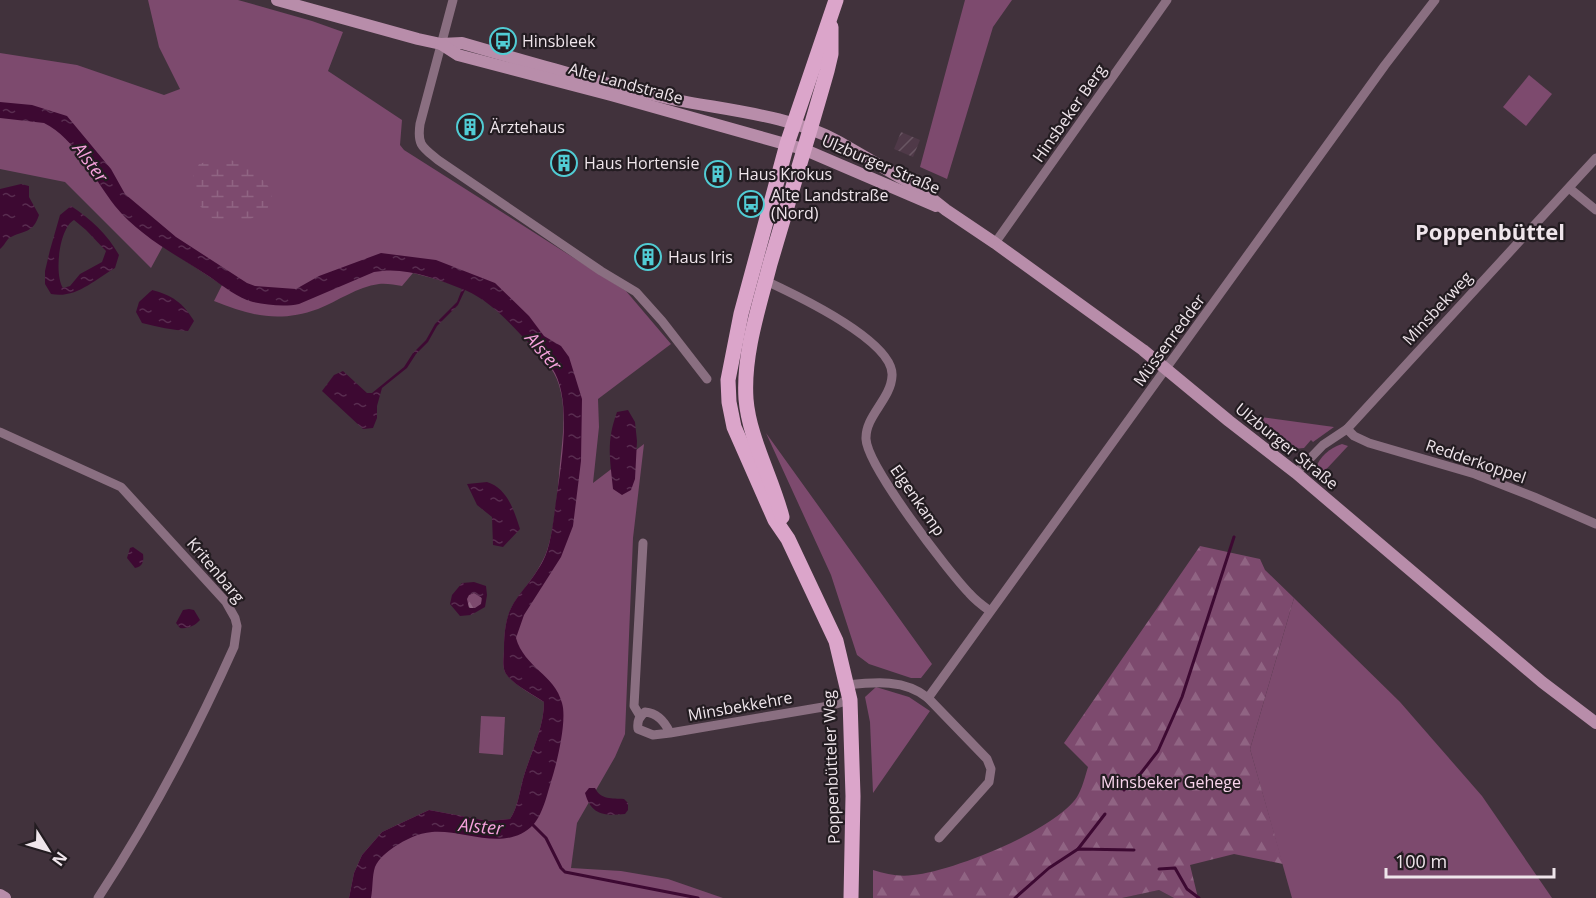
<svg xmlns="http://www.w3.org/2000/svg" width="1596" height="898" font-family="'Open Sans',sans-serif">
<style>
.built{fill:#4f3948}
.industrial{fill:url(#industrial-furrows)}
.green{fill:#7d4a6e}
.forest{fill:url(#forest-firs)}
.wetland{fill:url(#wetland-marsh)}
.water{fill:url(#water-ripples);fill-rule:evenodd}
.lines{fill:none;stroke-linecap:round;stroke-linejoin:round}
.stream{stroke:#3d0932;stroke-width:3}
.minor{stroke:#8a6f81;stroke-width:9}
.secondary{stroke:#b88daa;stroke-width:12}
.primary{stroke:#dba5ca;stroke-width:15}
.labels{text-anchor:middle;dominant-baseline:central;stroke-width:4.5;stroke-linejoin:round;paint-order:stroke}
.poi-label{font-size:16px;fill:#efe5eb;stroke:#231c21;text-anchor:start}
.street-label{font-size:16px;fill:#efe5eb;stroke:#231c21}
.park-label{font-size:16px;fill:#f9d5ed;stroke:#231c21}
.water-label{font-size:18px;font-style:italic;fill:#f6a2dd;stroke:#231c21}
.district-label{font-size:22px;font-weight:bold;fill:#efe5eb;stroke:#231c21}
</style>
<defs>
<pattern id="industrial-furrows" width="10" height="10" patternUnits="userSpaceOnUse" patternTransform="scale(1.5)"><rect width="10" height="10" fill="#4f3948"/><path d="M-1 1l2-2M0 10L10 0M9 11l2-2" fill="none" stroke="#695663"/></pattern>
<pattern id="forest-firs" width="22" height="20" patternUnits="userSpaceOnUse" patternTransform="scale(1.5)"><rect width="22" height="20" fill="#7d4a6e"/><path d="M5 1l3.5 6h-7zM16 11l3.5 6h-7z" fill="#906483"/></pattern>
<pattern id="wetland-marsh" width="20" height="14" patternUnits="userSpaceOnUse" patternTransform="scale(1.5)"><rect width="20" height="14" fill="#7d4a6e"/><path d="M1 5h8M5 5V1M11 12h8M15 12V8" fill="none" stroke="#906483"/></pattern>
<pattern id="water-ripples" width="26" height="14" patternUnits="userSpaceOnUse" patternTransform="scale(1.5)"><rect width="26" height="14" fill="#3d0932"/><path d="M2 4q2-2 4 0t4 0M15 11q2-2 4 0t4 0" fill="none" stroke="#592d50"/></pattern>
</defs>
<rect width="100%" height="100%" fill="#41323c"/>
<polygon class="built" points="1159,890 1174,898 1122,898"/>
<polygon class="industrial" points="901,132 920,140 913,157 894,149"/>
<g class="green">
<path d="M148,0H238L312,21L343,32L328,71L402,120L400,145L404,150L626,291L671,344L598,399L599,427L593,483L644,444L633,538L625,734L615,757L577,823L571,868L621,871L668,879L723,898H349L354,873L362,855L382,832L429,810L488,821L510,819C518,807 519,794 523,779C530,754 544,729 544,702C534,696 510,682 505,672C502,665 504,656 504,649C504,598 523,599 543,560C553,542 557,497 559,476C561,447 568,414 559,385C554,368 542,358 531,345C519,332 507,316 493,305C471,288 440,280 413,273L402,286C395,285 386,283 379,284C357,287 338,301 318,309C279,323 251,316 214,301L222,285L163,246L151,268L65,182L0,169V53L77,65L164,95L180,89L159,47Z"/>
<polygon points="965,0 1012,0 993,27 947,179 920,167"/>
<polygon points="1529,75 1552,94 1526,126 1503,107"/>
<polygon points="1246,415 1334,427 1313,442 1311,440 1304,448 1293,449 1280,441 1282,437 1278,434 1275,437"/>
<polygon points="766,433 932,664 921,678 911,678 869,664 857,655 831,575"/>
<path d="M1342,444L1348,446L1320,476L1315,469C1320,457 1329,448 1342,444Z"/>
<polygon points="1294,598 1400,702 1482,796 1552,898 1292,898 1250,749"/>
<polygon points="876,687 909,697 930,711 873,793 870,722 865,697"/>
<polygon points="481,716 505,717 503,755 479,753"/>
</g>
<g class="forest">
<path d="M1200,546L1260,559L1265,570L1294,598L1250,749L1283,864L1234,854L1190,865L1198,898H1174L1159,890L1122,898H873V870C886,874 899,877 913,875C953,871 1054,831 1077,797C1082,789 1085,777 1088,767L1064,743Z"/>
<circle cx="474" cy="601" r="8"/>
</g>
<path class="wetland" d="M222,157C245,164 258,173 273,192L267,210L243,223L212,218L196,202L191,181L199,164Z"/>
<g class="water">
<path d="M0,102L32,105L67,116L111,169L125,194L176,237L247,283L255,286L296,289L319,276L381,253L436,260L495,283L529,316L544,336L561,346L569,357L582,399L581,461L573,526L561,557L524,615L516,638C524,667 555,675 562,703C567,719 558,758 553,775C548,790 544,813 533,825C506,853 463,829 432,832C418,833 405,840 394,847C387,852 379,858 375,867C372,876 373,888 371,898H349L354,873L362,855L382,832L429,810L488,821L510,819C518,807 519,794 523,779C530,754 544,729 544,702C534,695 510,683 505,672C502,665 504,656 504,649C504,598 522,599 543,561C552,544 554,513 557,494C562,461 572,397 552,368C544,356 531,346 521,335C503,316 489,301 465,290L458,305L437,326L428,342L416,354L407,368L382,388L377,406V418L373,428L363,429L322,391L334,375L343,371L367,393H372L404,367L413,353L426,340L435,324L457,302L462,289C436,278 403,266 374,272L299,304C285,307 267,305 253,302C238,298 223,286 210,277C178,256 139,236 115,206C94,179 76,139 44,123L0,118Z"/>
<path d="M21,184L29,186V197L39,215C33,234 23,230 9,238C6,241 3,247 0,249V189Z"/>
<path d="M71,206C91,219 107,234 119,255L115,268C94,280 76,299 51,294L45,284V271L50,250L60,215ZM74,220L86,230L106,251L102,262L80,274L70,286L63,288C54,275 59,228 74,220Z"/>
<path d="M152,290C172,295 183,303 194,321L188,331C173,330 157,327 142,323L136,312L139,302Z"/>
<path d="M628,410L635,422L637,441L635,479L631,490L622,495L613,489C610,458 606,442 617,412Z"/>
<path d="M487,482C507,488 514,510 520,529L503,547L493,545L492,517L477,505L467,484Z"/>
<path d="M133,547L143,554C144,560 143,567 135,568L127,558L130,548Z"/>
<path d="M474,582L486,586L487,595L485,607L471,615L460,616L450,604L452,595L462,583ZM474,593L482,598L481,604L475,608H469L467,599L469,595Z"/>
<path d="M189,609L194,610L200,620C195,626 187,629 180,628L176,623L183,610Z"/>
<path d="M589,788H595C601,800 612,798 624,799L628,803V810L625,814C604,816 591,815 585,793Z"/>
</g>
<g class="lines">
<g class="stream">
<polyline points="1124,790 1141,773 1158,751 1182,697 1234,537"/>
<polyline points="531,823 546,838 561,868 565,872 698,898"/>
<polyline points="1078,849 1105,814"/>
<polyline points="1159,869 1175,868 1187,889 1199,898"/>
<polyline points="1015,898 1049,868 1078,849 1134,850"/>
</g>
<g class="minor">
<path d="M453,0L420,124C417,145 422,147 438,160L601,271L636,292L662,321L707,379"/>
<polyline points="1569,188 1596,210"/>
<polyline points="995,243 1167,0"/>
<path d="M766,281C794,294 895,341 892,376C891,399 865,416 866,439C867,466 948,571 969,593C975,600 983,606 990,611"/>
<polyline points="1347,429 1354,436 1369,443 1475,474 1534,497 1596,524"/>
<path d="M0,432L121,487L226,602L235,618L237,626L234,647C195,734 150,819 98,898"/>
<polyline points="1296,473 1323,445 1347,429 1596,158"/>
<path d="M847,685C875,682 905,679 928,698"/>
<polyline points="640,716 634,706 643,543"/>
<path d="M670,733L653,735L638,729C637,721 639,717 645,712C658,713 665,722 670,733L829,706L850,700"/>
<polyline points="939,838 989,782 991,769 987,759 928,698 1385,65 1435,0"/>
</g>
<g class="secondary">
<path d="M277,0L418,39L441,44L462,43C531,63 600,83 671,99C724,110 791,115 839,142L917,187L946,210L995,243L1143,350L1229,421L1296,473L1542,682L1596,723"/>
<polyline points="441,44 458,55 611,95 803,149 936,206"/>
<polyline points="0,895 5,898"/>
</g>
<g class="primary">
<polyline points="836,0 787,144 741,314 728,380 729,402 734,427 775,520 788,539 836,641 850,700 853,796 851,898"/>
<path d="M782,517C772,478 749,438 746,399C743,354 759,307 770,264C789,199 809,135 827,71L831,54V27"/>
</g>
</g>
<defs>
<symbol id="bus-ring" viewBox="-11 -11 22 22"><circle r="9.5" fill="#231c21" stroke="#51ccd4" stroke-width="1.5"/><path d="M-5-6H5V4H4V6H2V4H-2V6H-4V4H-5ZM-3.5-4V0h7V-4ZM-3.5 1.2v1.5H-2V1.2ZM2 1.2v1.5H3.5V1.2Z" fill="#51ccd4"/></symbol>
<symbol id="building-ring" viewBox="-11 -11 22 22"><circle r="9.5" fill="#231c21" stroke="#51ccd4" stroke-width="1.5"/><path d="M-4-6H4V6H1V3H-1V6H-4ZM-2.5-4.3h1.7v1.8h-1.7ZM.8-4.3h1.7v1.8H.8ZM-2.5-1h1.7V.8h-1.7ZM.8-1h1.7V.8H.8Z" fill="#51ccd4"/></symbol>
</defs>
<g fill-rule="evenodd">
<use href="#bus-ring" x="488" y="26" width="30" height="30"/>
<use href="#building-ring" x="455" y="112" width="30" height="30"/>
<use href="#building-ring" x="549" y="148" width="30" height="30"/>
<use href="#building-ring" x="703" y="159" width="30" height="30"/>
<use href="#bus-ring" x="736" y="189" width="30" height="30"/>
<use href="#building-ring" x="633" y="242" width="30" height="30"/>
</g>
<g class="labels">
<g class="poi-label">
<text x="522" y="41">Hinsbleek</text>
<text x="490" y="127">Ärztehaus</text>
<text x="584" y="163">Haus Hortensie</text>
<text x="738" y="174">Haus Krokus</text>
<text x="771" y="195">Alte Landstraße<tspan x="771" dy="18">(Nord)</tspan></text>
<text x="668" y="257">Haus Iris</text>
</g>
<g class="street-label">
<text transform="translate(626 83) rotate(15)">Alte Landstraße</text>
<text transform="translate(1069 113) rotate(-55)">Hinsbeker Berg</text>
<text transform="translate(881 164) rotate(23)">Ulzburger Straße</text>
<text transform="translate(1437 308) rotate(-47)">Minsbekweg</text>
<text transform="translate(1169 340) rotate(-54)">Müssenredder</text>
<text transform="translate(1287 446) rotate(39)">Ulzburger Straße</text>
<text transform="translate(1476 461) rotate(19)">Redderkoppel</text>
<text transform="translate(918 500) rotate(55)">Elgenkamp</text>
<text transform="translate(216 570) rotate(50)">Kritenbarg</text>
<text transform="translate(740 706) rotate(-10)">Minsbekkehre</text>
<text transform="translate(831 767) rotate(-92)">Poppenbütteler Weg</text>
</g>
<g class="park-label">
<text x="1171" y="782">Minsbeker Gehege</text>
</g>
<g class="water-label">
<text transform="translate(91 162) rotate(53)">Alster</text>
<text transform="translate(544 351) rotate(49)">Alster</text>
<text transform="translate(481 826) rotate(5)">Alster</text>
</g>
<g class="district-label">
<text x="1490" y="231">Poppenbüttel</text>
</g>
</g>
<g transform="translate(48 850) rotate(127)" stroke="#231c21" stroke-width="4.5" paint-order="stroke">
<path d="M0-4.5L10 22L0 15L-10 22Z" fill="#efe5eb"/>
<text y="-9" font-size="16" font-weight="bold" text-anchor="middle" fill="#efe5eb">N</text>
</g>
<path d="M1386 868v9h168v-9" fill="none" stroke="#efe5eb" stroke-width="3"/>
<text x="1395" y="868" font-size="18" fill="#efe5eb" stroke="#231c21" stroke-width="4.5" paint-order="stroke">100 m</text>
</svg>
